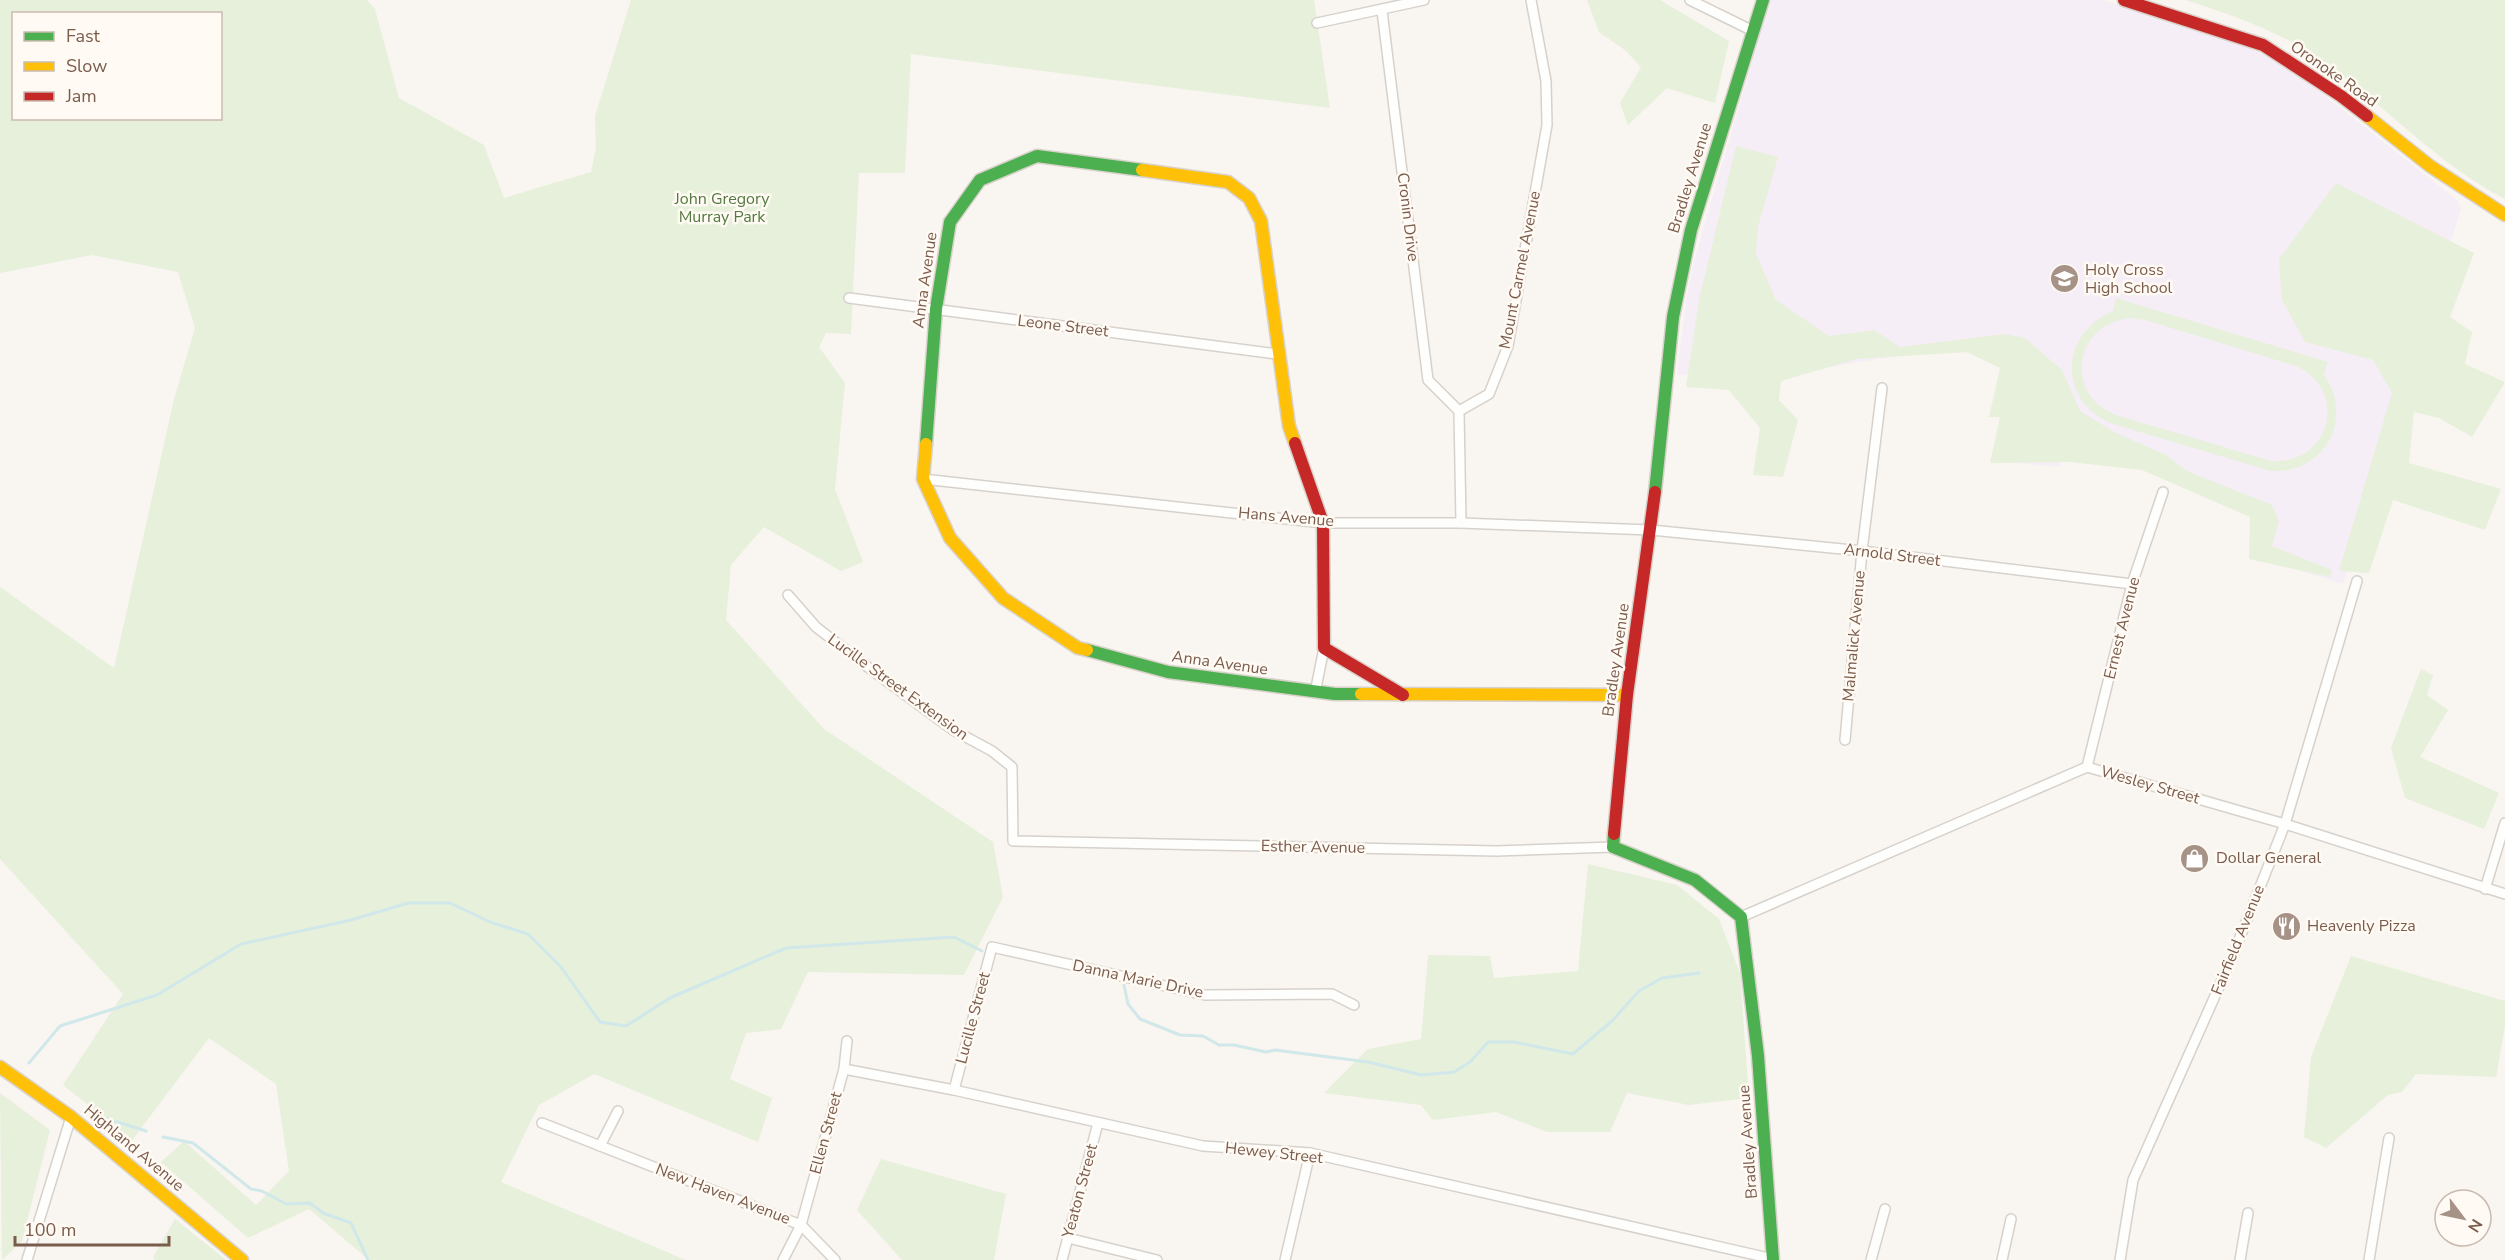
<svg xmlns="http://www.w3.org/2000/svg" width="2505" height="1260" font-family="'Nunito Sans',sans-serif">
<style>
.education{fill:#f6eef6}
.green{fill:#e7f0db;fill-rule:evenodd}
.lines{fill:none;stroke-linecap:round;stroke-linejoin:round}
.stream{stroke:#d0e8ea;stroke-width:3}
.street-casing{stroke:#d7d1cb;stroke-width:12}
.fast-casing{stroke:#d9d2cb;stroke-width:15}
.slow-casing{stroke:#d9d2cb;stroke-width:15}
.jam-casing{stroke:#d9d2cb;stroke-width:15}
.street{stroke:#fefefd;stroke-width:9}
.fast{stroke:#4caf50;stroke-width:12}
.slow{stroke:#ffc107;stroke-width:12}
.jam{stroke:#c62828;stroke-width:12}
.labels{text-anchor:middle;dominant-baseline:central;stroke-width:5;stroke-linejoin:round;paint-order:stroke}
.street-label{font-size:16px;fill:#7a5c4d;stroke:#fffaf3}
.park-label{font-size:16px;fill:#537a41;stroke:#fffaf3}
.poi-label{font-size:16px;fill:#7a5c4d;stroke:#fffaf3;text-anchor:start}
</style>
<rect width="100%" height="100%" fill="#f9f5f0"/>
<polygon class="education" points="1770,0 2102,0 2227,39 2268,57 2303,78 2458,201 2461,209 2343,584 2253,556 2267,510 2157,466 2062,456 2059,467 1998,461 2013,337 1804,371 1677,375 1686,301 1695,258"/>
<g class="green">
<path d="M0,0H367L375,9L399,98L484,145L504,198L591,172L596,148L595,116L631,0H1314L1330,108L911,54L905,173H859L851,334L826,333L819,347L845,383L835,489L863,562L841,571L764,527L731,565L726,620L824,729L993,842L1003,897L964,975L808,972L781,1029L746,1033L730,1079L772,1098L758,1142L594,1074L539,1105L501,1182L686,1260H369L309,1209L248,1238L161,1162L184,1141L256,1205L289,1171L276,1084L209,1038L130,1143L102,1116L63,1085L123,994L0,859V587L114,668L174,399L195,328L178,272L92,255L0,273ZM14,14H220V118H14Z"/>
<polygon points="1587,0 1660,0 1729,41 1715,103 1667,88 1628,125 1620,103 1641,67 1625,50 1599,32"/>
<path d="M2185,0H2505V199C2440,165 2392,113 2334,69C2291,36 2237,16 2185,0Z"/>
<polygon points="1736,146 1778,157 1758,227 1756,254 1776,300 1829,336 1874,330 1900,347 2005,334 2025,338 2062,370 2080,411 2114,432 2166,455 2189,472 2272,505 2279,521 2272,546 2332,570 2330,577 2249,559 2250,517 2142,470 2070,462 1990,463 2000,417 1989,417 2000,368 1967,352 1857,359 1781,381 1779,400 1798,420 1783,477 1753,475 1760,428 1729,390 1686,387 1699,300"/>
<polygon points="2336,183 2474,253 2450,317 2472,332 2465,364 2505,382 2472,437 2439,418 2414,412 2409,463 2501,489 2485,530 2393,500 2369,573 2339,571 2392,393 2373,360 2305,342 2282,300 2279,259"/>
<path d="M2116,298L2328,362L2324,375C2355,419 2324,474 2271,471L2113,424C2057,402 2059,334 2113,311ZM2130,318L2145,320L2293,365C2350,387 2332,465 2271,461L2116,415C2063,394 2074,324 2130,318Z"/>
<polygon points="2421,669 2433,675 2427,695 2448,710 2420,757 2499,793 2484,829 2405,798 2391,748"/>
<polygon points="1588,864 1677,885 1719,919 1740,973 1749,1098 1689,1105 1627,1093 1610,1132 1547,1132 1496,1112 1433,1120 1421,1105 1324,1093 1368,1049 1421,1039 1428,955 1490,956 1494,978 1578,971"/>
<polygon points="2351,956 2505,1001 2505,1026 2496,1077 2416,1074 2402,1092 2388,1095 2326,1148 2304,1137 2311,1057"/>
<polygon points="0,1093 50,1130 22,1241 2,1260"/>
<polygon points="881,1159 1006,1194 994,1260 902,1260 857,1210"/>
<polygon points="175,1219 226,1260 155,1260 153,1257"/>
</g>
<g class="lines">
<g class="stream">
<polyline points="1124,985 1128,1004 1140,1019 1180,1035 1203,1036 1219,1045 1234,1045 1266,1052 1275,1050 1368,1062 1421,1075 1454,1072 1470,1062 1488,1042 1514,1042 1573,1054 1612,1021 1639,991 1662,978 1699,973"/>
<polyline points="29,1063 60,1026 157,995 241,944 351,920 408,903 450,903 490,922 528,934 561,967 600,1022 626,1026 670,998 786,948 954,937 982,951"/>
<polyline points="92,1120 98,1116 146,1131"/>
<polyline points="163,1137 193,1143 251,1189 262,1191 286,1204 310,1203 323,1213 351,1223 368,1260"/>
</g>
<defs>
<g id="street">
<polyline points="1690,0 1753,31"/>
<polyline points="1382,11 1428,380 1459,411"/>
<polyline points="1317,23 1424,0"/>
<polyline points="849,298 1277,354"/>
<polyline points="923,479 1323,523 1461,523 1651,530 1862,551 2132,584"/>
<polyline points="1461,523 1459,411 1489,394 1508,346 1547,125 1546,81 1531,0"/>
<polyline points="788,595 816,627 873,671 953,730 992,751 1012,767 1013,841 1496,851 1613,847"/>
<polyline points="1315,693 1324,648"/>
<polyline points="1845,740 1862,551 1882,388"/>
<polyline points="2087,767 2132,584 2163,492"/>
<polyline points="2485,889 2505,823"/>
<polyline points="1741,917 2087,767 2285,824 2505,894"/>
<polyline points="844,1069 954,1090 1203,1146 1310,1153 1773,1259"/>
<polyline points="954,1090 992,947 1205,995 1332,994 1354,1005"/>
<polyline points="542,1123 801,1225 835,1260"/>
<polyline points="600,1146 618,1111"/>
<polyline points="1068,1238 1157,1260"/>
<polyline points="27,1260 71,1117"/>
<polyline points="783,1260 801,1225 844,1069 847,1041"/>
<polyline points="1062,1260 1098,1123"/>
<polyline points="1285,1260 1310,1153"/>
<polyline points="1871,1260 1885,1209"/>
<polyline points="2002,1260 2011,1219"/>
<polyline points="2120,1260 2133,1180 2231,960 2285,824 2357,581"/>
<polyline points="2240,1260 2248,1213"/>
<polyline points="2369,1260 2389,1138"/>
</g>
<g id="fast">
<polyline points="926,444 936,309 950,222 980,180 1037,156 1142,170"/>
<polyline points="1655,492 1673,317 1691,230 1763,0"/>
<polyline points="1087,650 1168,672 1335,694 1361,694"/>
<polyline points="1614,834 1613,847 1695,880 1741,917 1758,1056 1773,1260"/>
</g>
<g id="slow">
<polyline points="2367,116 2430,166 2505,215"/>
<polyline points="1142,170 1228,182 1249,198 1261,221 1289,426 1295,443"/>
<polyline points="926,444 923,479 950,538 1003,598 1078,648 1087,650"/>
<polyline points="1361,694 1627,695"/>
<polyline points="0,1067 71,1117 242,1260"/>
</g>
<g id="jam">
<polyline points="2124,0 2263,45 2341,96 2367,116"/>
<polyline points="1295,443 1323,523 1324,648 1403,695"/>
<polyline points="1614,834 1627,695 1655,492"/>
</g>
</defs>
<use href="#street" class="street-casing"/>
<use href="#fast" class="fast-casing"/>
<use href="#slow" class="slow-casing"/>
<use href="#jam" class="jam-casing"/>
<use href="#street" class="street"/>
<use href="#fast" class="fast"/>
<use href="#slow" class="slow"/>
<use href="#jam" class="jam"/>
</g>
<defs>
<symbol id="school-disc" viewBox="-11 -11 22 22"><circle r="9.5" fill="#a69286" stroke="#fffaf3"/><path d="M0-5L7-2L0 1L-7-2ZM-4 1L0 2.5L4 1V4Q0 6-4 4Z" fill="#fff"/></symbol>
<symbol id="shop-disc" viewBox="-11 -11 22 22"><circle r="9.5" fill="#a69286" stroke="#fffaf3"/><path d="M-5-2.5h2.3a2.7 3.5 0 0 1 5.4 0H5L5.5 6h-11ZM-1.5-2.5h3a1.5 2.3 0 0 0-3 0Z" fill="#fff"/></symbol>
<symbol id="restaurant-disc" viewBox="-11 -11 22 22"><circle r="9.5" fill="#a69286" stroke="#fffaf3"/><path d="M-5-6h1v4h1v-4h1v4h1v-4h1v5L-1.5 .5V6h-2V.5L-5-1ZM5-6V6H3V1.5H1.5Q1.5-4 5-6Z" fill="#fff"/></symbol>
</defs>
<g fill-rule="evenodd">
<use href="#school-disc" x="2048" y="262" width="33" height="33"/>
<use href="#shop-disc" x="2178" y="842" width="33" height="33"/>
<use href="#restaurant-disc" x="2270" y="910" width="33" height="33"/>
</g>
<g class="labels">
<g class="street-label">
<text transform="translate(2334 74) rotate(35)">Oronoke Road</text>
<text transform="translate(1690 178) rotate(-73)">Bradley Avenue</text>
<text transform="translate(1408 217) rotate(83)">Cronin Drive</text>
<text transform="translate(1520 270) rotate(-79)">Mount Carmel Avenue</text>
<text transform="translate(925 280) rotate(-82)">Anna Avenue</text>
<text transform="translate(1063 326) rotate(7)">Leone Street</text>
<text transform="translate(1286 517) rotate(5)">Hans Avenue</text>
<text transform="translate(1892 555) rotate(7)">Arnold Street</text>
<text transform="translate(2122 628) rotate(-76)">Ernest Avenue</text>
<text transform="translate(1854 636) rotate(-85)">Malmalick Avenue</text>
<text transform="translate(1616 660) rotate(-82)">Bradley Avenue</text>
<text transform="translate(1220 663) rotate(8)">Anna Avenue</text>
<text transform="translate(898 687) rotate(36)">Lucille Street Extension</text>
<text transform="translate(2150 785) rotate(16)">Wesley Street</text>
<text transform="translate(1313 847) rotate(1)">Esther Avenue</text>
<text transform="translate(2238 940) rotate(-68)">Fairfield Avenue</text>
<text transform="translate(1138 979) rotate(12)">Danna Marie Drive</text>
<text transform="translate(973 1018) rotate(-75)">Lucille Street</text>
<text transform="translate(826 1133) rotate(-75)">Ellen Street</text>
<text transform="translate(1748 1142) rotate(-94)">Bradley Avenue</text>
<text transform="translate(134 1148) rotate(40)">Highland Avenue</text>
<text transform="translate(1274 1153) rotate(6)">Hewey Street</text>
<text transform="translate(1080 1191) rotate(-75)">Yeaton Street</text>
<text transform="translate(723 1194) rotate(21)">New Haven Avenue</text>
</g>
<g class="park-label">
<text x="722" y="199">John Gregory<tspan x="722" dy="18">Murray Park</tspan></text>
</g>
<g class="poi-label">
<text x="2085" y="270">Holy Cross<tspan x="2085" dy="18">High School</tspan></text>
<text x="2216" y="858">Dollar General</text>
<text x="2307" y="926">Heavenly Pizza</text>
</g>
</g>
<rect x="12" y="12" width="210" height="108" fill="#fffaf3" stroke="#cabbb1" stroke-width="1.5"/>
<rect x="24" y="32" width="30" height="9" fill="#4caf50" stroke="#cabbb1" stroke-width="1.5"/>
<text x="66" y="42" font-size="18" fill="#7a5c4d">Fast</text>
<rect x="24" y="62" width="30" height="9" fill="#ffc107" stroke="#cabbb1" stroke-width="1.5"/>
<text x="66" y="72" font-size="18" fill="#7a5c4d">Slow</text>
<rect x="24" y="92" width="30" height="9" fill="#c62828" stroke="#cabbb1" stroke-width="1.5"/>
<text x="66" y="102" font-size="18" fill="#7a5c4d">Jam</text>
<g transform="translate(2463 1218) rotate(122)"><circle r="28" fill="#fffaf3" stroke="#cabbb1" stroke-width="1.5"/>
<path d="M0-4.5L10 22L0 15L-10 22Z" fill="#a69286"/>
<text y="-9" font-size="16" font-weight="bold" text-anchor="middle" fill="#7a5c4d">N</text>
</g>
<path d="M15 1236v9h154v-9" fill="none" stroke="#7a5c4d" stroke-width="3"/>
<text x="24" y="1236" font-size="18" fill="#7a5c4d" stroke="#fffaf3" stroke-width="4.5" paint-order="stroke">100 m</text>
</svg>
